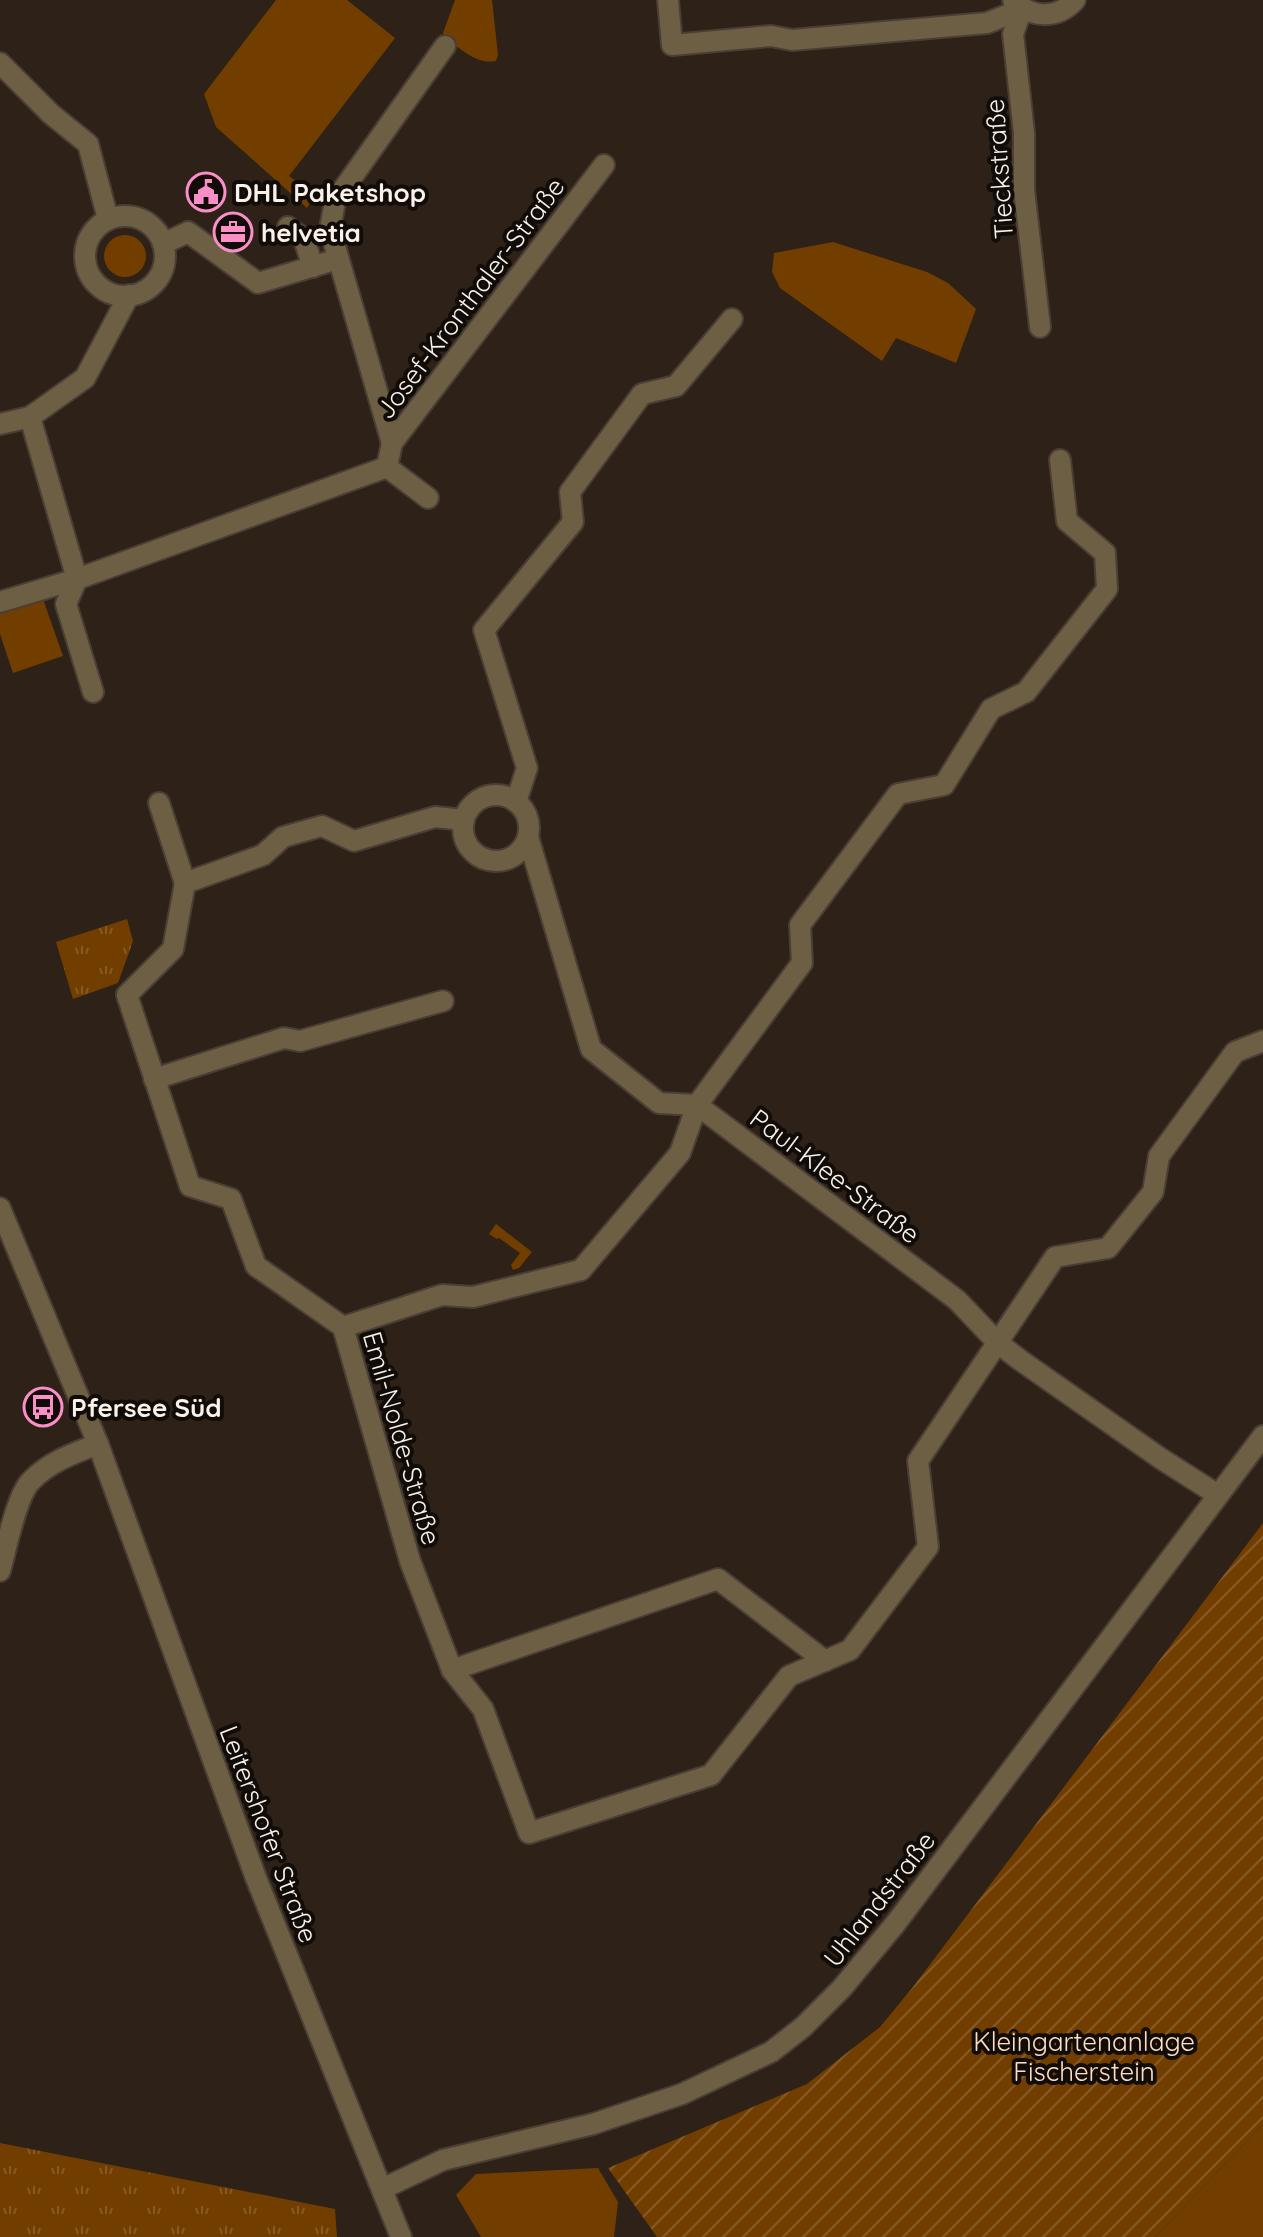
<svg xmlns="http://www.w3.org/2000/svg" width="1263" height="2237" font-family="Quicksand,sans-serif">
<style>
.grass{fill:#723e00}
.park{fill:url(#park-tufts)}
.garden{fill:url(#garden-furrows)}
.lines{fill:none;stroke-linecap:round;stroke-linejoin:round}
.service-casing{stroke:#4a3e35;stroke-width:24}
.minor-casing{stroke:#4a3e35;stroke-width:24}
.tertiary-casing{stroke:#4a3e35;stroke-width:24}
.service{stroke:#6d5f44;stroke-width:20}
.minor{stroke:#6d5f44;stroke-width:20}
.tertiary{stroke:#6d5f44;stroke-width:20}
.labels{text-anchor:middle;dominant-baseline:central;stroke-width:8;stroke-linejoin:round;paint-order:stroke}
.street-label{font-size:26px;fill:#f9f1ea;stroke:#110c08}
.poi-label{font-size:26px;font-weight:bold;fill:#f9f1ea;stroke:#110c08;text-anchor:start}
.park-label{font-size:26px;fill:#feddc2;stroke:#110c08}
</style>
<defs>
<pattern id="park-tufts" width="24" height="20" patternUnits="userSpaceOnUse" patternTransform="scale(2)"><rect width="24" height="20" fill="#723e00"/><path d="M3 7l-1-3M5 7V3M7 7l1-3M15 17l-1-3M17 17v-4M19 17l1-3" fill="none" stroke="#875a25"/></pattern>
<pattern id="garden-furrows" width="10" height="10" patternUnits="userSpaceOnUse" patternTransform="scale(2)"><rect width="10" height="10" fill="#723e00"/><path d="M-1 1l2-2M0 10L10 0M9 11l2-2" fill="none" stroke="#875a25"/></pattern>
</defs>
<rect width="100%" height="100%" fill="#2d2118"/>
<g class="grass">
<polygon points="276,0 347,0 395,38 289,176 315,195 307,208 216,127 204,94"/>
<path d="M455,0H492L498,55L496,61C477,65 459,48 445,37L443,33Z"/>
<circle cx="125" cy="256" r="21"/>
<polygon points="833,242 927,272 948,283 976,309 956,363 896,338 882,361 780,288 772,272 774,253"/>
<polygon points="43,599 63,656 13,673 0,634 0,614"/>
<polygon points="496,1224 532,1252 519,1268 513,1270 511,1265 520,1253 499,1238 497,1239 489,1234"/>
<polygon points="1263,2124 1263,2237 1155,2237"/>
<polygon points="598,2168 618,2202 614,2237 481,2237 456,2195 476,2174"/>
</g>
<g class="park">
<polygon points="127,919 133,941 118,983 73,999 56,942"/>
<polygon points="0,2143 335,2209 337,2237 0,2237"/>
</g>
<polygon class="garden" points="1263,1523 1263,2124 1155,2237 657,2237 608,2168 807,2084 880,2027 913,1987"/>
<g class="lines">
<defs>
<g id="service">
<polyline points="288,227 304,239 313,267"/>
<polyline points="163,244 188,232 258,283 328,262"/>
<polyline points="154,1079 284,1038 300,1041 443,1001"/>
<path d="M0,1571C6,1550 16,1496 31,1481C49,1462 74,1453 98,1444"/>
</g>
<g id="minor">
<polyline points="668,0 672,45 771,36 792,40 987,23 1022,9"/>
<path d="M1013,0C1031,18 1057,20 1075,0"/>
<polyline points="1022,9 1013,34 1024,133 1024,190 1040,327"/>
<polyline points="0,63 51,114 88,144 108,219"/>
<circle cx="125" cy="256" r="40"/>
<polyline points="30,417 77,579 66,604 93,692"/>
<polyline points="0,424 30,417 85,378 129,295"/>
<polyline points="392,443 330,229 335,201 445,46"/>
<polyline points="387,467 428,498"/>
<polyline points="0,602 77,579 387,467 392,443 604,165"/>
<circle cx="496" cy="828" r="33"/>
<polyline points="516,802 527,768 484,630 573,522 570,492 642,394 676,386 732,319"/>
<polyline points="159,803 185,883"/>
<polyline points="464,820 435,817 354,841 322,826 283,837 263,855 185,883 173,949 127,995 190,1186 231,1199 256,1266 343,1327 410,1561 452,1670 483,1709 529,1833 711,1775 789,1676 850,1650 928,1547 918,1461 1055,1257 1108,1248 1153,1192 1159,1156 1235,1052 1263,1041"/>
<polyline points="528,837 591,1049 659,1103 697,1105 957,1300 998,1343 1020,1360 1160,1458 1218,1495"/>
<polyline points="343,1327 442,1295 473,1297 581,1270 680,1153 697,1105 802,963 800,925 898,794 944,785 991,709 1026,692 1107,589 1105,553 1067,521 1060,460"/>
<polyline points="452,1670 718,1579 825,1661"/>
<polyline points="382,2189 443,2160 593,2124 682,2094 771,2052 803,2027 842,1988 896,1923 1263,1436"/>
</g>
<polyline id="tertiary" points="0,1208 98,1444 256,1878 401,2237"/>
</defs>
<use href="#service" class="service-casing"/>
<use href="#minor" class="minor-casing"/>
<use href="#tertiary" class="tertiary-casing"/>
<use href="#service" class="service"/>
<use href="#minor" class="minor"/>
<use href="#tertiary" class="tertiary"/>
</g>
<defs>
<symbol id="civic-ring" viewBox="-11 -11 22 22"><circle r="9.5" fill="#110c08" stroke="#fa8fc8" stroke-width="1.5"/><path d="M-.6-6.5H3V-4.5H.6V-3L4-1V1h2V6H-6V1h2V-1L-.6-3ZM-1.2 2.5V6h2.4V2.5Z" fill="#fa8fc8"/></symbol>
<symbol id="office-ring" viewBox="-11 -11 22 22"><circle r="9.5" fill="#110c08" stroke="#fa8fc8" stroke-width="1.5"/><path d="M-6-3h4V-5.5h4V-3h4V5H-6ZM-1-4.5V-3h2v-1.5ZM-6 0V1H6V0Z" fill="#fa8fc8"/></symbol>
<symbol id="bus-ring" viewBox="-11 -11 22 22"><circle r="9.5" fill="#110c08" stroke="#fa8fc8" stroke-width="1.5"/><path d="M-5-6H5V4H4V6H2V4H-2V6H-4V4H-5ZM-3.5-4V0h7V-4ZM-3.5 1.2v1.5H-2V1.2ZM2 1.2v1.5H3.5V1.2Z" fill="#fa8fc8"/></symbol>
</defs>
<g fill-rule="evenodd">
<use href="#civic-ring" x="184" y="170" width="44" height="44"/>
<use href="#office-ring" x="211" y="210" width="44" height="44"/>
<use href="#bus-ring" x="21" y="1385" width="44" height="44"/>
</g>
<g class="labels">
<g class="street-label">
<text transform="translate(999 169) rotate(-94)">Tieckstraße</text>
<text transform="translate(470 298) rotate(-53)">Josef-Kronthaler-Straße</text>
<text transform="translate(835 1176) rotate(37)">Paul-Klee-Straße</text>
<text transform="translate(402 1438) rotate(74)">Emil-Nolde-Straße</text>
<text transform="translate(269 1834) rotate(69)">Leitershofer Straße</text>
<text transform="translate(879 1899) rotate(-52)">Uhlandstraße</text>
</g>
<g class="poi-label">
<text x="234" y="192">DHL Paketshop</text>
<text x="261" y="232">helvetia</text>
<text x="71" y="1407">Pfersee Süd</text>
</g>
<g class="park-label">
<text x="1084" y="2041">Kleingartenanlage<tspan x="1084" dy="30">Fischerstein</tspan></text>
</g>
</g>
</svg>
